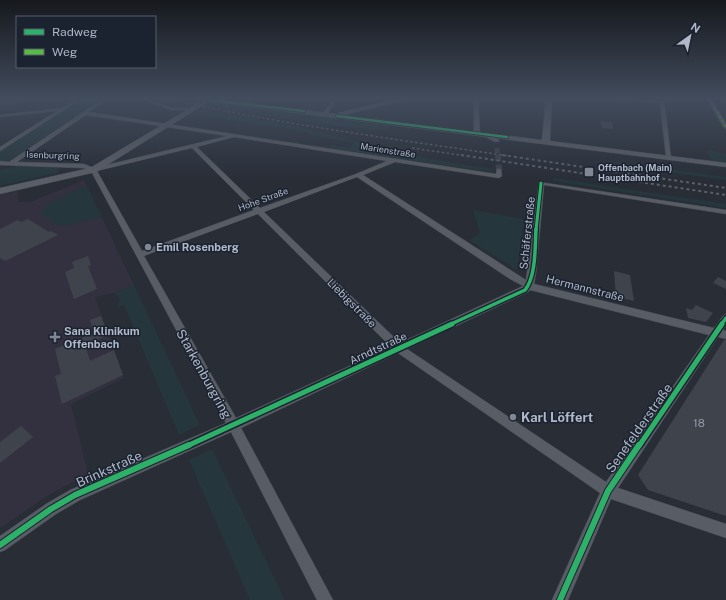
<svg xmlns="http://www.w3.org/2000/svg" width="726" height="600" font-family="'Public Sans',sans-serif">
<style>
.medical{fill:#33313f}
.green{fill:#25373c}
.building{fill:#3f444c}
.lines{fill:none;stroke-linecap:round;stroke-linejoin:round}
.minor-tunnel-far1{stroke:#3d424c;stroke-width:5;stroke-dasharray:5 2.5;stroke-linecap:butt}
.minor-tunnel{stroke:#3d424c;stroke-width:6;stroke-dasharray:6 3.5;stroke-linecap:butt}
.minor-casing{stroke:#44484f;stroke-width:1}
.major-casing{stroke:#454a53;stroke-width:1}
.minor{fill:#585c64;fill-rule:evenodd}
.major{fill:#5a5e66;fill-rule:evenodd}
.rail-far1{stroke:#5b5f68;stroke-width:1.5;stroke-dasharray:2.5 2.5;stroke-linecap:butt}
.rail{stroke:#5b5f68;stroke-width:2;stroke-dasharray:3 3;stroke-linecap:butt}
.quiet{stroke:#58b947;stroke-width:1.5;stroke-dasharray:3.5 1.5;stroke-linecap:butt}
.cycleway-far4-casing{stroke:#1b2331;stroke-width:4}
.cycleway-far3-casing{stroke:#1b2331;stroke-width:5}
.cycleway-far2-casing{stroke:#1b2331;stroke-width:6}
.cycleway-far1-casing{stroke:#1b2331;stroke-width:8}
.cycleway-casing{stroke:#1b2331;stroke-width:8}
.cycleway-far4{stroke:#2db169;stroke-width:2.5}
.cycleway-far3{stroke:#2db169;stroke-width:3}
.cycleway-far2{stroke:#2db169;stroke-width:3.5}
.cycleway-far1{stroke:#2db169;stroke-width:5}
.cycleway{stroke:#2db169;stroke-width:6}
.poi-dot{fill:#818795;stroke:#1b2331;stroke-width:1.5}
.labels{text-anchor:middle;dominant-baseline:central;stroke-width:3;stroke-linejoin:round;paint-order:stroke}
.far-street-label{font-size:9px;fill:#b1b8c8;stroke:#1b2331}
.far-poi-label{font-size:9px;font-weight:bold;fill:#b1b8c8;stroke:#1b2331;text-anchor:start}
.street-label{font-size:11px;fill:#b1b8c8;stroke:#1b2331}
.poi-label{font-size:11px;font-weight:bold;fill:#b1b8c8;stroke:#1b2331;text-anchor:start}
.near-number-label{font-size:11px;fill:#949ba9}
.near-street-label{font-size:13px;fill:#b1b8c8;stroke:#1b2331}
.near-poi-label{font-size:13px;font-weight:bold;fill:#b1b8c8;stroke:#1b2331;text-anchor:start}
</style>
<rect width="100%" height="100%" fill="#282d36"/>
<polygon class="medical" points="84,180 134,285 114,293 95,297 124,378 71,404 88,474 47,496 0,528 0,195 18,191 19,202 30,202"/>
<g class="green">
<polygon points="83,98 104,98 12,161 0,162 0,151"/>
<polygon points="213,104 234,106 390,125 386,131 299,121 208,105"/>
<polygon points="197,109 296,126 400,153 453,163 493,169 493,171 478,170 330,148 332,145 350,148 354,142 307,135 308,132 195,114 188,119 183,118"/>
<polygon points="708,150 726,154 726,163 713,161 708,154"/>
<polygon points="608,161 726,177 726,180 609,164"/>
<polygon points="18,166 55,167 60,168 57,173 0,186 0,170"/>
<polygon points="553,178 726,204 726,208 553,181"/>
<polygon points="86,185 102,217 66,225 53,224 55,223 44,217 42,218 41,212 48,204 55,200"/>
<polygon points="473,210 524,219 517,269 515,269 469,240 480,234"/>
<polygon points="134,285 200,425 179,435 124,305 117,308 120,298 114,293"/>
<polygon points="212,449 285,600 250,600 189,460"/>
</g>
<g class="building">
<polygon points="0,98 26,98 13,105 0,105"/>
<polygon points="600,121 612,122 613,129 602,128"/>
<polygon points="28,219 49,232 51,231 58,235 5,261 0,258 0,229 18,220 21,222"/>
<polygon points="88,256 91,265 88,266 97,289 74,299 65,272 74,268 72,262"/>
<polygon points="614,271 630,275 634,301 616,297"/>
<polygon points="718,277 726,281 726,289 713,283"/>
<polygon points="696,305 713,313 706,322 688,318 686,308 692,310"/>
<polygon points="101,316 108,335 85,345 90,361 114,350 123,375 62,404 55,376 61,374 55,349 94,333 90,320"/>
<polygon points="724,340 726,340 726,516 648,490 638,475"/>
<polygon points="21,426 33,437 0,463 0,442"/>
</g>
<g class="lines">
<polyline class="minor-tunnel-far1" points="497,148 498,156"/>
<polyline class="minor-tunnel" points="498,155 499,170"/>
<defs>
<g id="minor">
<polygon points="78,98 83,98 0,151 0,147 57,111 0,117 0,115 62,108"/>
<path d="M104,98H109L89,112L496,174L497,169H501L502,176L499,178L395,162L363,175L526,280L539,182L726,210V214L544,185L536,273L534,284L714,328L723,316L726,314V325L723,330L726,331V339L718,337L618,488L726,524V538L611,499L568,600H552L600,493L398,353L241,428L333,600H317L231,432L80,500L56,514L5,550L0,552V536L46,504L70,490L226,423L91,171L83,168L0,165V161L9,162ZM86,115L227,136L94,168L84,164L17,162ZM234,137L387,161L356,174L260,208L197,147ZM192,148L254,210L142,251L97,171ZM357,177L510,279L523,286L400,343L264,212ZM258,214L391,347L236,418L144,256ZM530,290L709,335L606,482L407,349L528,292Z"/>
<path d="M140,98C152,98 162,106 174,108C180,109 187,106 192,109L190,110H171Z"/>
<polygon points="193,98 211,98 207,101"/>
<polygon points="334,98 338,98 327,115 323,115 323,114"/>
<polygon points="474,98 478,98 480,133 477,135 474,133"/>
<polygon points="616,98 660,100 660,98 664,98 671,158 666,157 660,103 618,99"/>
<polygon points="707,98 711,98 726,123 726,129 723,127"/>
<polygon points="716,98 726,98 726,100 716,99"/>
<polygon points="486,133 499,140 500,141 495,142 484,136 483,135"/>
</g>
<polygon id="major" points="207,98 337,114 338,113 400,98 410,98 409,99 344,115 542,140 546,98 552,98 550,141 726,163 726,167 208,102 96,172 0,194 0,188 90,168"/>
</defs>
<use href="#minor" class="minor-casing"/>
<use href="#major" class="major-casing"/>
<use href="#minor" class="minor"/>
<use href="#major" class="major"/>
<g class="rail-far1">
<path d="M164,98C278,124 394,139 509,156"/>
<polyline points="412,148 467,156"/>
</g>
<g class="rail">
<polyline points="461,155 726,195"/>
<polyline points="502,155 726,188"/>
</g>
<polyline class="quiet" points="709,98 726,127"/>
<defs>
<g id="cycleway-far4">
<polyline points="207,100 304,111"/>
<polyline points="337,116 507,137"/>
</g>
<polyline id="cycleway-far3" points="536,230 541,183"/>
<g id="cycleway-far2">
<path d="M449,325L525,290C536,277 535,247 536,229"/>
<polyline points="721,325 726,318"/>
</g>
<g id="cycleway-far1">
<polyline points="187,446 452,324"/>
<polyline points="639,446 722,324"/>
</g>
<g id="cycleway">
<polyline points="0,545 51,509 75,495 189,445"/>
<polyline points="560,600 608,491 639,445"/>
</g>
</defs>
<use href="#cycleway-far4" class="cycleway-far4-casing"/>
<use href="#cycleway-far3" class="cycleway-far3-casing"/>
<use href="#cycleway-far2" class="cycleway-far2-casing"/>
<use href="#cycleway-far1" class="cycleway-far1-casing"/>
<use href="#cycleway" class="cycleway-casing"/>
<use href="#cycleway-far4" class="cycleway-far4"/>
<use href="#cycleway-far3" class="cycleway-far3"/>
<use href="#cycleway-far2" class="cycleway-far2"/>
<use href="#cycleway-far1" class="cycleway-far1"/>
<use href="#cycleway" class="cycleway"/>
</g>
<linearGradient id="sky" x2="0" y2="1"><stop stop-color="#16191e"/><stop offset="0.54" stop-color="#424c5d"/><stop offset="1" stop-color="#424c5d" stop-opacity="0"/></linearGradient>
<rect width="726" height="182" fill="url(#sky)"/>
<g class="poi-dot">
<rect x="584" y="167" width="10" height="10" rx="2"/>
<circle cx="148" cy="247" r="4"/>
<path d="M53 331h4v4h4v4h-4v4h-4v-4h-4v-4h4z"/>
<circle cx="513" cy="417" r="4"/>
</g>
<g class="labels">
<g class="far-street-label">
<text transform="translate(388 150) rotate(9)">Marienstraße</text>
<text transform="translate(53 155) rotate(2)">Isenburgring</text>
<text transform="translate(263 199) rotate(-20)">Hohe Straße</text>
</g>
<g class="far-poi-label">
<text x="598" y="167">Offenbach (Main)<tspan x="598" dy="10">Hauptbahnhof</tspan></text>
</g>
<g class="street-label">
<text transform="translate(527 233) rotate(-84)">Schäferstraße</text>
<text transform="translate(585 288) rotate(14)">Hermannstraße</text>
<text transform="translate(352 303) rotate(45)">Liebigstraße</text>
<text transform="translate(378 348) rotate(-25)">Arndtstraße</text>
</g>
<g class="poi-label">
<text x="156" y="247">Emil Rosenberg</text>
<text x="64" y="331">Sana Klinikum<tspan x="64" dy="13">Offenbach</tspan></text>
</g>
<g class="near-number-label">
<text x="699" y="423">18</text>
</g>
<g class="near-street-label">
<text transform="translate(204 374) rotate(61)">Starkenburgring</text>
<text transform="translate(639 428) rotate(-55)">Senefelderstraße</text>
<text transform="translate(109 469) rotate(-24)">Brinkstraße</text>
</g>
<g class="near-poi-label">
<text x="521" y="417">Karl Löffert</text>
</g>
</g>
<rect x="16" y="16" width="140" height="52" fill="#1b2331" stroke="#575f6d"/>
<rect x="24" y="29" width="20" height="6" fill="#2db169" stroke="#575f6d"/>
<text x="52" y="36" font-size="12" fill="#b1b8c8">Radweg</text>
<rect x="24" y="49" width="20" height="6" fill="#58b947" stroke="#575f6d"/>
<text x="52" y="56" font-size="12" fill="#b1b8c8">Weg</text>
<g transform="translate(690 36) rotate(33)" stroke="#1b2331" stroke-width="3" paint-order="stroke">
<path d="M0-3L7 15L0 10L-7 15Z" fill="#b1b8c8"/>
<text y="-6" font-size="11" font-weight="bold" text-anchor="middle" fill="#b1b8c8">N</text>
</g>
</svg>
